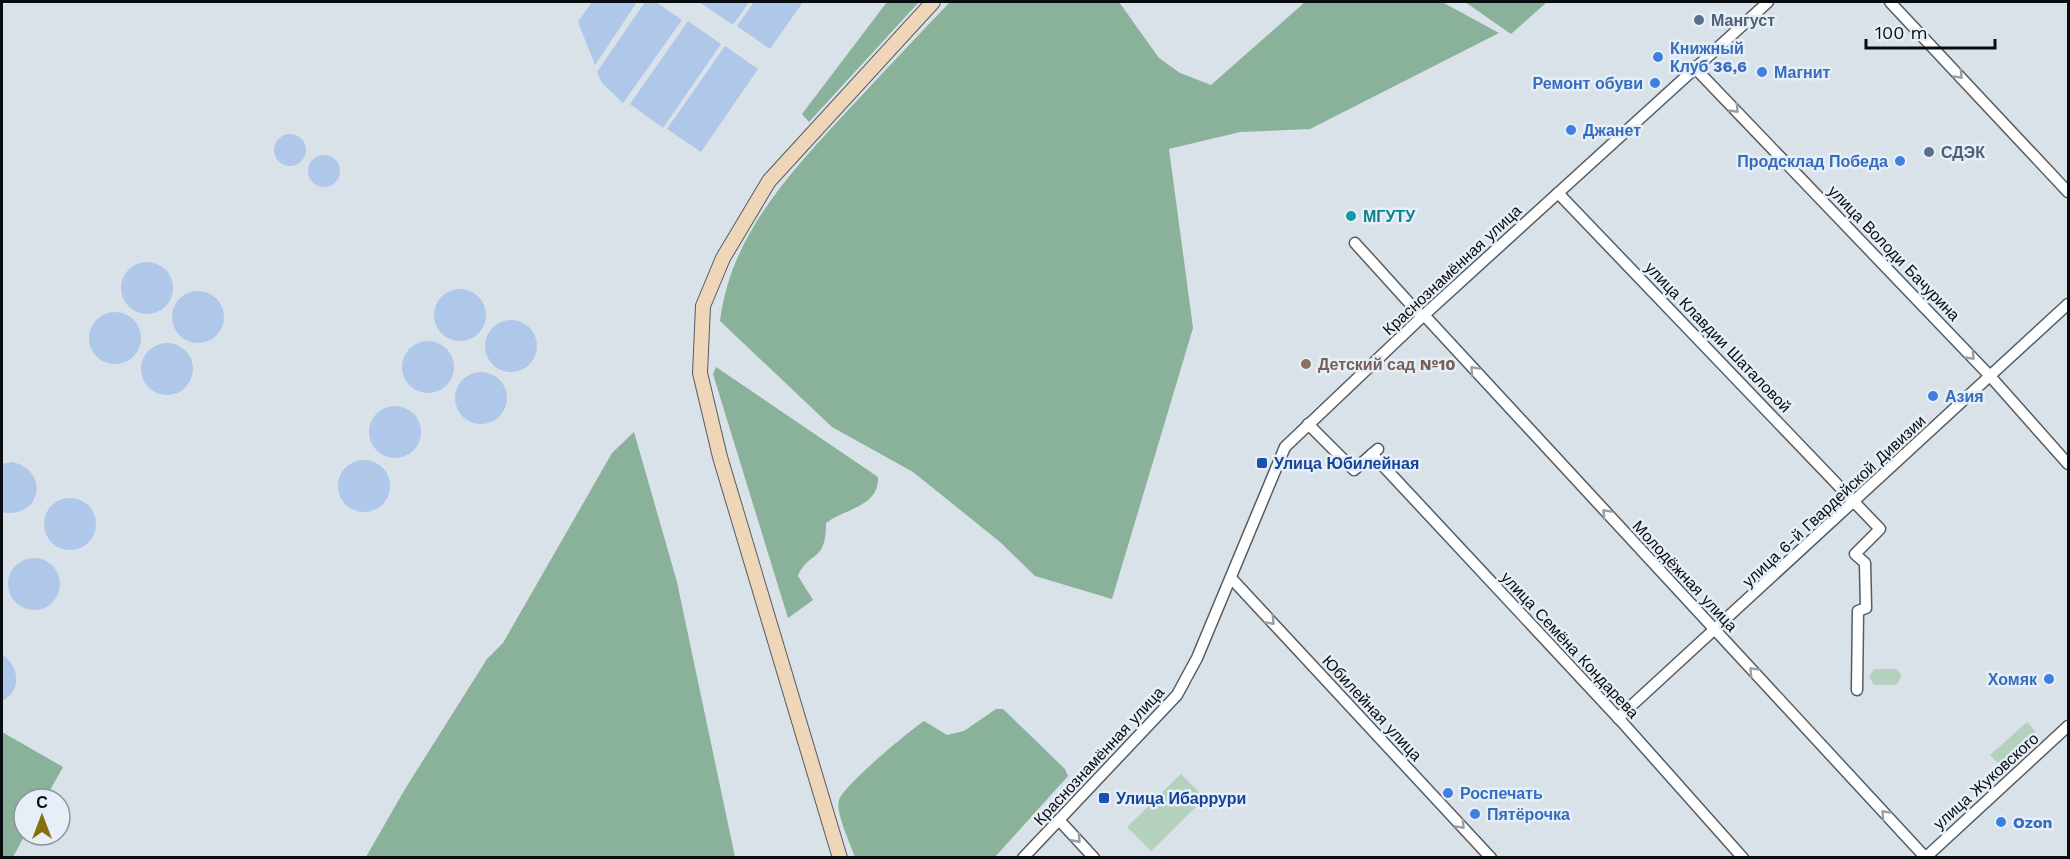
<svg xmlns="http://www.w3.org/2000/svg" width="2070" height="859" font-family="'Work Sans',sans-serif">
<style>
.green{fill:#b4d1be}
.forest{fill:#8ab199}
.water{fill:#afc7e9}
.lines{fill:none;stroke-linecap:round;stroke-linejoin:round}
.minor-casing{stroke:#555c63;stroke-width:13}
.secondary-casing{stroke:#555c63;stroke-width:16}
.minor{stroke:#fff;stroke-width:10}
.secondary{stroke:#efd6b9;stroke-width:14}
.oneway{stroke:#9d9e9f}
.service-dot{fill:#5c6f8a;stroke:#e6eff7;stroke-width:2}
.shop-dot{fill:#3f7fe0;stroke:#e6eff7;stroke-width:2}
.culture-dot{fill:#0f9aa8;stroke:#e6eff7;stroke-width:2}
.education-dot{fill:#8d6e63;stroke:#e6eff7;stroke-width:2}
.transit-dot{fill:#1a4fb4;stroke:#e6eff7;stroke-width:2}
.labels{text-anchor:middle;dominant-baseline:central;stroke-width:5;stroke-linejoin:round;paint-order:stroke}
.service-label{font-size:16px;font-weight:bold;fill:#4e5e75;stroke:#e6eff7;text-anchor:start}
.shop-label{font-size:16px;font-weight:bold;fill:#366cbe;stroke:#e6eff7;text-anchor:start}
.culture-label{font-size:16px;font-weight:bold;fill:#0d838f;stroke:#e6eff7;text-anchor:start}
.street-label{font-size:16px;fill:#0a0d0f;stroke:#e6eff7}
.education-label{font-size:16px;font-weight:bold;fill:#785e54;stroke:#e6eff7;text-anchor:start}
.transit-label{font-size:16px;font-weight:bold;fill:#164399;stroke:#e6eff7;text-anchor:start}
</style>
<rect width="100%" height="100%" fill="#d9e2e9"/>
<g class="green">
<polygon points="1874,669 1896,669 1901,674 1900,680 1896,685 1874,685 1869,677"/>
<polygon points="2027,722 2036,732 1999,764 1990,755"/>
<polygon points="1181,774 1205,798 1151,851 1127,827"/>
</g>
<g class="forest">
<polygon points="887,2 919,2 809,122 802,114"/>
<path d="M950,2H1119L1159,58L1180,73L1211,85L1305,2H1442L1499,33L1310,129L1240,132L1169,149L1193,328L1112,599L1035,576L1000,542L913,472L832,427L720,321C731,233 792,171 850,108C883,73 916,37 950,2Z"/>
<polygon points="1465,2 1547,2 1511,34"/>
<path d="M716,367L878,477C879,507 846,508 826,523C826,564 809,550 798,576L813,600L788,618L713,374Z"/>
<polygon points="634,432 677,582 735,857 366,857 405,789 487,659 503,643 612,453"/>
<path d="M996,709H1003L1065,769L1068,776L995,857H855C851,845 835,812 839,800C844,785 909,731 924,721L947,735L964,731Z"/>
<polygon points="2,732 63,767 45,799 24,799 25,835 13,857 2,857"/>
</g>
<g class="water">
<polygon points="592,2 637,2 595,65 578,22"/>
<polygon points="645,2 656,2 682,20 623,103 602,83 597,72"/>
<polygon points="699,2 749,2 733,25"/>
<polygon points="754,2 803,2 770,49 737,26"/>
<polygon points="688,21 721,44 663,128 630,104"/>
<polygon points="725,46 758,69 701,152 667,129"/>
<circle cx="290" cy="150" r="16"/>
<circle cx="324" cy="171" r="16"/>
<circle cx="147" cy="288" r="26"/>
<circle cx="460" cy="315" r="26"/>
<circle cx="198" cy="317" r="26"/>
<circle cx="115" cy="338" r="26"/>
<circle cx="511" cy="346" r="26"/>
<circle cx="428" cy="367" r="26"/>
<circle cx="167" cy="369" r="26"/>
<circle cx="481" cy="398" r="26"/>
<circle cx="395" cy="432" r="26"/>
<circle cx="364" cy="486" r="26"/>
<path d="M13,462C51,472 40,520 2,512V464Z"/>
<circle cx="70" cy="524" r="26"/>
<circle cx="34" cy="584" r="26"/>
<path d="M2,654C19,666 23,690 2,701Z"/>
</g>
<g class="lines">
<defs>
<g id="minor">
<polyline points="1890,2 2068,192"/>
<polyline points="1694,67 1990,376 2068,464"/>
<polyline points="1558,193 1880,529 1855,554 1865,563 1866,608 1858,611 1857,690"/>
<polyline points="1355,243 1422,317"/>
<polyline points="1424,315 1925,857"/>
<polyline points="1308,424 1354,470 1378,449"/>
<polyline points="1372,454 1622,722 1743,858"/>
<polyline points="1231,578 1491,858"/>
<polyline points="1618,718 2068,304"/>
<polyline points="1059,820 1094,858"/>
<polyline points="1023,858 1177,695 1197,658 1285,447 1424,315 1768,2"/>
<polyline points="1925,858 2068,726"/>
</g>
<polyline id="secondary" points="840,858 720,457 700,373 703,306 723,258 769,181 933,2"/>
</defs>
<use href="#minor" class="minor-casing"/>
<use href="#secondary" class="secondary-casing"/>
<use href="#minor" class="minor"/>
<use href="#secondary" class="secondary"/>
</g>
<defs><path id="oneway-chevron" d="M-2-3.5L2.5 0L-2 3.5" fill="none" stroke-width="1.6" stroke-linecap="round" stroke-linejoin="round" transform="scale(1.5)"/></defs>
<g class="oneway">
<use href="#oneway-chevron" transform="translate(1959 75) rotate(47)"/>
<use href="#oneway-chevron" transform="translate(1735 109) rotate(46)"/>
<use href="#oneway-chevron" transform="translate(1971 356) rotate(46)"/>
<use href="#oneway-chevron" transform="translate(1474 370) rotate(-133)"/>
<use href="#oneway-chevron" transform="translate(1606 513) rotate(-133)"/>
<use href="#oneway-chevron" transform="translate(1271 621) rotate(47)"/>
<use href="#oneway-chevron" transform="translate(1753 671) rotate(-133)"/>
<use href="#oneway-chevron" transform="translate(1885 814) rotate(-133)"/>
<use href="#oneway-chevron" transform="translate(1461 825) rotate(47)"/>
<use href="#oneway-chevron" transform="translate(1077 839) rotate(48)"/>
</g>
<g class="service-dot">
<circle cx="1699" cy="20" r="6"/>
<circle cx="1929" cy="152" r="6"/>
</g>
<g class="shop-dot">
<circle cx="1658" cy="57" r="6"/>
<circle cx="1762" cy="72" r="6"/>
<circle cx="1655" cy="83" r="6"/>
<circle cx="1571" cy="130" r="6"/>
<circle cx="1900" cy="161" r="6"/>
<circle cx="1933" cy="396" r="6"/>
<circle cx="2049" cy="679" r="6"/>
<circle cx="1448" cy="793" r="6"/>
<circle cx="1475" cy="814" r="6"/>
<circle cx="2001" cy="822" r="6"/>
</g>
<circle class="culture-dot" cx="1351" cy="216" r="6"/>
<circle class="education-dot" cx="1306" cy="364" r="6"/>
<g class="transit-dot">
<rect x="1256" y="457" width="12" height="12" rx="3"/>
<rect x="1098" y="792" width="12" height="12" rx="3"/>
</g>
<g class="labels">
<g class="service-label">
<text x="1711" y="20">Мангуст</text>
<text x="1941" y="152">СДЭК</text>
</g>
<g class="shop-label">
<text x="1670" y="48">Книжный<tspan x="1670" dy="18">Клуб 36,6</tspan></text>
<text x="1774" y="72">Магнит</text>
<text x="1643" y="83" text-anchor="end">Ремонт обуви</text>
<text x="1583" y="130">Джанет</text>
<text x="1888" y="161" text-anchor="end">Продсклад Победа</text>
<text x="1945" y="396">Азия</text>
<text x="2037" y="679" text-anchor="end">Хомяк</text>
<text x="1460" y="793">Роспечать</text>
<text x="1487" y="814">Пятёрочка</text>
<text x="2013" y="822">Ozon</text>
</g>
<g class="culture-label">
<text x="1363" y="216">МГУТУ</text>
</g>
<g class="street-label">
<text transform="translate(1894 253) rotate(46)">улица Володи Бачурина</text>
<text transform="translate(1452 270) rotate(-43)">Краснознамённая улица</text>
<text transform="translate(1718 337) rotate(46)">улица Клавдии Шаталовой</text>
<text transform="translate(1834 501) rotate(-43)">улица 6-й Гвардейской Дивизии</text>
<text transform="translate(1685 576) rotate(47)">Молодёжная улица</text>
<text transform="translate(1570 645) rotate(47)">улица Семёна Кондарева</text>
<text transform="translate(1372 708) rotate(47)">Юбилейная улица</text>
<text transform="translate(1099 756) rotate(-47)">Краснознамённая улица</text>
<text transform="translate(1986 781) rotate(-42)">улица Жуковского</text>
</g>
<g class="education-label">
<text x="1318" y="364">Детский сад №10</text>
</g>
<g class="transit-label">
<text x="1274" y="463">Улица Юбилейная</text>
<text x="1116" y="798">Улица Ибаррури</text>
</g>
</g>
<rect width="2070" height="859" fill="none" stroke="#0a0d0f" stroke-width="6"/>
<g transform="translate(42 817)"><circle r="28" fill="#e6eff7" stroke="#8e959a" stroke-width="1.5"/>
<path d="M0-4.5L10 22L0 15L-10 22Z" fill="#84700f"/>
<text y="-9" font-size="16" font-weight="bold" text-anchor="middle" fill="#0a0d0f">С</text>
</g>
<path d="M1866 39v9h129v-9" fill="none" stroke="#0a0d0f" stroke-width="3"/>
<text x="1875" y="39" font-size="18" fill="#0a0d0f" stroke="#e6eff7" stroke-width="4.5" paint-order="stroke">100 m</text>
</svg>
